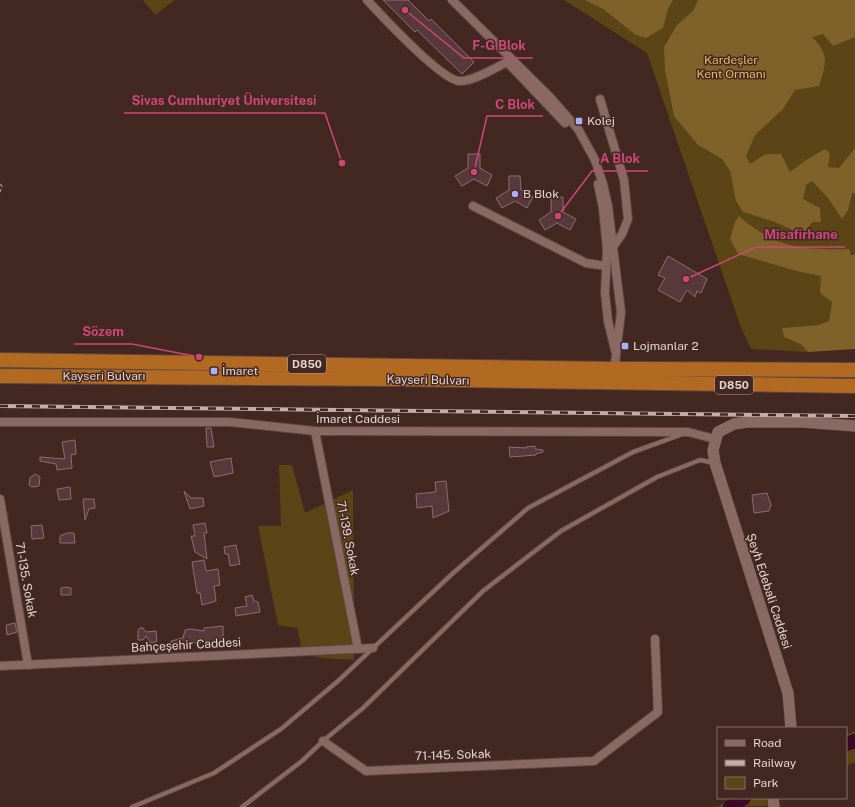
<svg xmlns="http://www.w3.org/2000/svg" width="855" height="807" font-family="'Public Sans',sans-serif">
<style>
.green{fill:#5b4415}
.forest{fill:#7f6229}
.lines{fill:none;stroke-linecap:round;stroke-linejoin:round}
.river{stroke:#3a0925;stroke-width:14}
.building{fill:#57393c;stroke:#8e6d70}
.service-casing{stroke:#5d4741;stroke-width:5.5}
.minor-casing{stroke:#5d4741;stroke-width:10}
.tertiary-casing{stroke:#5d4741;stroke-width:12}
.trunk-casing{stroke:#5d4741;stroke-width:16}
.path{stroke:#9c8680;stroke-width:1.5;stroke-dasharray:4 2;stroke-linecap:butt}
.service{stroke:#896a62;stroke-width:4}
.minor{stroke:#896a62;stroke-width:8}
.tertiary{stroke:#896a62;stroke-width:11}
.trunk{stroke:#b26a22;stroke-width:14}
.rail-casing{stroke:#c3afaa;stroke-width:4}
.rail{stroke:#432821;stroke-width:2.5;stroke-dasharray:8;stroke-linecap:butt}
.poi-dot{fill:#aab0fb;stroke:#432821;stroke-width:1.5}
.labels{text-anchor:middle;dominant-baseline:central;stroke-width:3;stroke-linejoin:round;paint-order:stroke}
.shield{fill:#432821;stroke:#b4a09a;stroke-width:1}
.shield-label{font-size:11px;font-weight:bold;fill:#e5d3ce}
.park-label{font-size:12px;fill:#e6bb67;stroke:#432821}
.poi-label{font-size:12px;fill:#e5d3ce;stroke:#432821;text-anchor:start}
.street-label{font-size:12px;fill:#e5d3ce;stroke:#432821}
.leader{fill:none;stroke:#cb4778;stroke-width:1.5}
.callout-dot{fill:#cb4778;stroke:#432821;stroke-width:1.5}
.callout-label{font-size:13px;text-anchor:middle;font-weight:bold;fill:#cb4778;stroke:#432821;stroke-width:3;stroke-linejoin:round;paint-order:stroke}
</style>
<rect width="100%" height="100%" fill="#432821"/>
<g class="green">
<polygon points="143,0 175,0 155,15"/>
<polygon points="564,0 855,0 855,254 798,248 765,237 739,216 800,272 821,276 832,302 829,321 818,325 782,328 784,337 802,345 808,352 751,349 740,325 647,53"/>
<polygon points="279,465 292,465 305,513 353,490 354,660 322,658 303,654 297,628 278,625 258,526 281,526"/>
<polygon points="855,731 855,762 846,766 846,735"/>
<polygon points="732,798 766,798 768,806 717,807"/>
</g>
<g class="forest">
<polygon points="585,0 673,0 668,9 663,28 646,38 636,35 603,9"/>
<path d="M698,0H855V37L833,46L823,34L812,37C830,54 826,64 819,86L795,90L783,109L755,135L746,156L750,164L766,154H781L790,172L806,160L825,149L830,153L828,167L839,168L855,148V193H852L848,210L842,219L828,198L812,181L806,185L803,199L820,208L821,222H812L803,235L775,222L743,212L736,201L730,171L722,159L698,145L674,116L665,70L664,47L677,25L693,11Z"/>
<path d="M739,216C776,248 801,250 849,249L851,255L855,254V349L808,352L802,345L784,337L782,328L818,325L829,321L832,302L820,293L821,276L800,272L738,254L730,239L735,222Z"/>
</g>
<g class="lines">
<g class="river">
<polyline points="846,744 855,741"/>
<polyline points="730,807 744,798"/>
</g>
</g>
<g class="building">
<polygon points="383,0 408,0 429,21 431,19 474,62 462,74 417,30 415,32"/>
<polygon points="468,154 480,154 480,168 492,175 487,186 474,179 462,186 455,176 468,168"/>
<polygon points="509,176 520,176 521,190 533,197 527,208 515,201 502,208 496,198 509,190"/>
<polygon points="563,197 563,212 576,219 570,230 557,223 545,230 539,220 551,212 551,198"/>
<polygon points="668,256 707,279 701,293 697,291 695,297 687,290 680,302 658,290 665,278 658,275"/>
<polygon points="206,428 211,428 214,447 207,447"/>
<polygon points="75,440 76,454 71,455 72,468 57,470 56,464 40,461 40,457 65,459 62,442"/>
<polygon points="535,446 535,449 543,450 543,452 536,454 536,455 510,457 509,447 526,448 526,447"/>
<polygon points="231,458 233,473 214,477 210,462"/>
<polygon points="35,474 40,477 39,486 32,487 29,485 30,478"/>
<polygon points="446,481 449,511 433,518 432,506 417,508 416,494 436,492 435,482"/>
<polygon points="70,487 71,499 59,500 57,489"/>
<polygon points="184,491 191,498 203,498 204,506 190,509"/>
<polygon points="767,493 771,505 769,511 754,513 752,495"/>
<polygon points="83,499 94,499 95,508 89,509 85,520"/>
<polygon points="205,523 207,533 204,533 207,559 195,552 191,536 195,536 193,525"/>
<polygon points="42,525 44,538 32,539 31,526"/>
<polygon points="67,533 74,533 75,543 60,543 60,536"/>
<polygon points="236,545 240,564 230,566 228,554 225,554 224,547"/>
<polygon points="204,560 206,571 218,569 220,585 214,586 216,601 202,605 200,593 197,593 192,562"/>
<polygon points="66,587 71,588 71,595 61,595 61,588"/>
<polygon points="252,595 254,601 258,602 260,612 236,616 235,608 247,606 245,597"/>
<polygon points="15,623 17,632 7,635 6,625"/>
<polygon points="223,626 223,642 171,643 171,641 183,638 185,630 191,629 204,631 204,628"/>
<polygon points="140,628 143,628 146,632 156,631 157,641 151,643 146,636 143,640 138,640 138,630"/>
</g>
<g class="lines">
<defs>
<g id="service">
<polyline points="132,807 214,773 281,729 338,681 452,574 528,508 633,452 680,435"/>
<polyline points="242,807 302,761 323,741 363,708 483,591 561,531 657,477 700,460 715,463"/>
</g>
<g id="minor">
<path d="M367,0C382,16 440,79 459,81C472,82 495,68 507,62"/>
<polyline points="452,0 549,96 578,129 595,160 603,184 608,206 621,312 614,372"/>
<polyline points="507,62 565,123"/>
<polyline points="600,99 624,180 628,219 622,234 613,247"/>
<polyline points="598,184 603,208 607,250 605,293 608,321 615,350"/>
<polyline points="473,206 586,263 606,266"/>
<polyline points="0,422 230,422 315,431 688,432 715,439"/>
<polyline points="315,431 358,649"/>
<polyline points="0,499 28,665"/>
<polyline points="0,666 373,648"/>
<polyline points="323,741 366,771 594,761 658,712 655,639"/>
</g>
<g id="tertiary">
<polyline points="791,728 788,693 715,463 713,450 718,432 734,424 747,422 802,422 855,426"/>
<polyline points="773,798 774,807"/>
</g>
<g id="trunk">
<polyline points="0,360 615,369 855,370"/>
<polyline points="0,376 397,379 855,386"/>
</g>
</defs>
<use href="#service" class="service-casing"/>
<use href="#minor" class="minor-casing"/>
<use href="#tertiary" class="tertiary-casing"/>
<use href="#trunk" class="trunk-casing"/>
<polyline class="path" points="0,184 2,186 0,192"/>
<use href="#service" class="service"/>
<use href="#minor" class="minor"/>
<use href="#tertiary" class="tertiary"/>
<use href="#trunk" class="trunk"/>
<defs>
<polyline id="rail" points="0,406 855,416"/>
</defs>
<use href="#rail" class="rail-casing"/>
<use href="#rail" class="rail"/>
</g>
<g class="poi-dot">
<rect x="575" y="117" width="8" height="8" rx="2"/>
<circle cx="515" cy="194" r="4"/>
<rect x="621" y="342" width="8" height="8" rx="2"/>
<rect x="210" y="367" width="8" height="8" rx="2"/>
</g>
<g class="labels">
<g class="shield">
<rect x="288" y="355" width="38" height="18" rx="3"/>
<rect x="715" y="376" width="38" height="18" rx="3"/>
</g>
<g class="shield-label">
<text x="307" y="364">D850</text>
<text x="734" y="385">D850</text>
</g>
<g class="park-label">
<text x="731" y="60">Kardeşler<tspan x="731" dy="14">Kent Ormanı</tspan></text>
</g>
<g class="poi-label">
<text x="587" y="121">Kolej</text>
<text x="523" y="194">B Blok</text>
<text x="633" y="346">Lojmanlar 2</text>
<text x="222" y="371">İmaret</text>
</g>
<g class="street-label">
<text x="104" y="376">Kayseri Bulvarı</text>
<text transform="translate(428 380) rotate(1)">Kayseri Bulvarı</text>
<text x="358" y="419">İmaret Caddesi</text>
<text transform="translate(348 538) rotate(79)">71-139. Sokak</text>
<text transform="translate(26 580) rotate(80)">71-135. Sokak</text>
<text transform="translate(769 591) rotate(72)">Şeyh Edebali Caddesi</text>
<text transform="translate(186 645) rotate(-3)">Bahçeşehir Caddesi</text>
<text transform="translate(453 755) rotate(-2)">71-145. Sokak</text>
</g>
</g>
<path class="leader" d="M405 10L464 58H533M342 163L325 113H124M474 172L487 116H543M558 216L592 171H648M686 279L756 247H845M199 357L132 344H74"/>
<g class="callout-dot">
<circle cx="405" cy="10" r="4"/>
<circle cx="342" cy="163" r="4"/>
<circle cx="474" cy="172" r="4"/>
<circle cx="558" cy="216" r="4"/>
<circle cx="686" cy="279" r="4"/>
<circle cx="199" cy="357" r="4"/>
</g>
<g class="callout-label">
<text x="499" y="50">F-G Blok</text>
<text x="224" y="105">Sivas Cumhuriyet Üniversitesi</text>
<text x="515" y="109">C Blok</text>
<text x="620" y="163">A Blok</text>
<text x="801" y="239">Misafirhane</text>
<text x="103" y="336">Sözem</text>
</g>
<rect x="717" y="727" width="130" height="72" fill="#432821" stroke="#846c66"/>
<rect x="725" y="740" width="20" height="6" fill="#896a62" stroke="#846c66"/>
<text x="753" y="747" font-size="12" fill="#e5d3ce">Road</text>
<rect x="725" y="760" width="20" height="6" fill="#c3afaa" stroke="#846c66"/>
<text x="753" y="767" font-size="12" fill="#e5d3ce">Railway</text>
<rect x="725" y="777" width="20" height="12" fill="#5b4415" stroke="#846c66"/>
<text x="753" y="787" font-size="12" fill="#e5d3ce">Park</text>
</svg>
